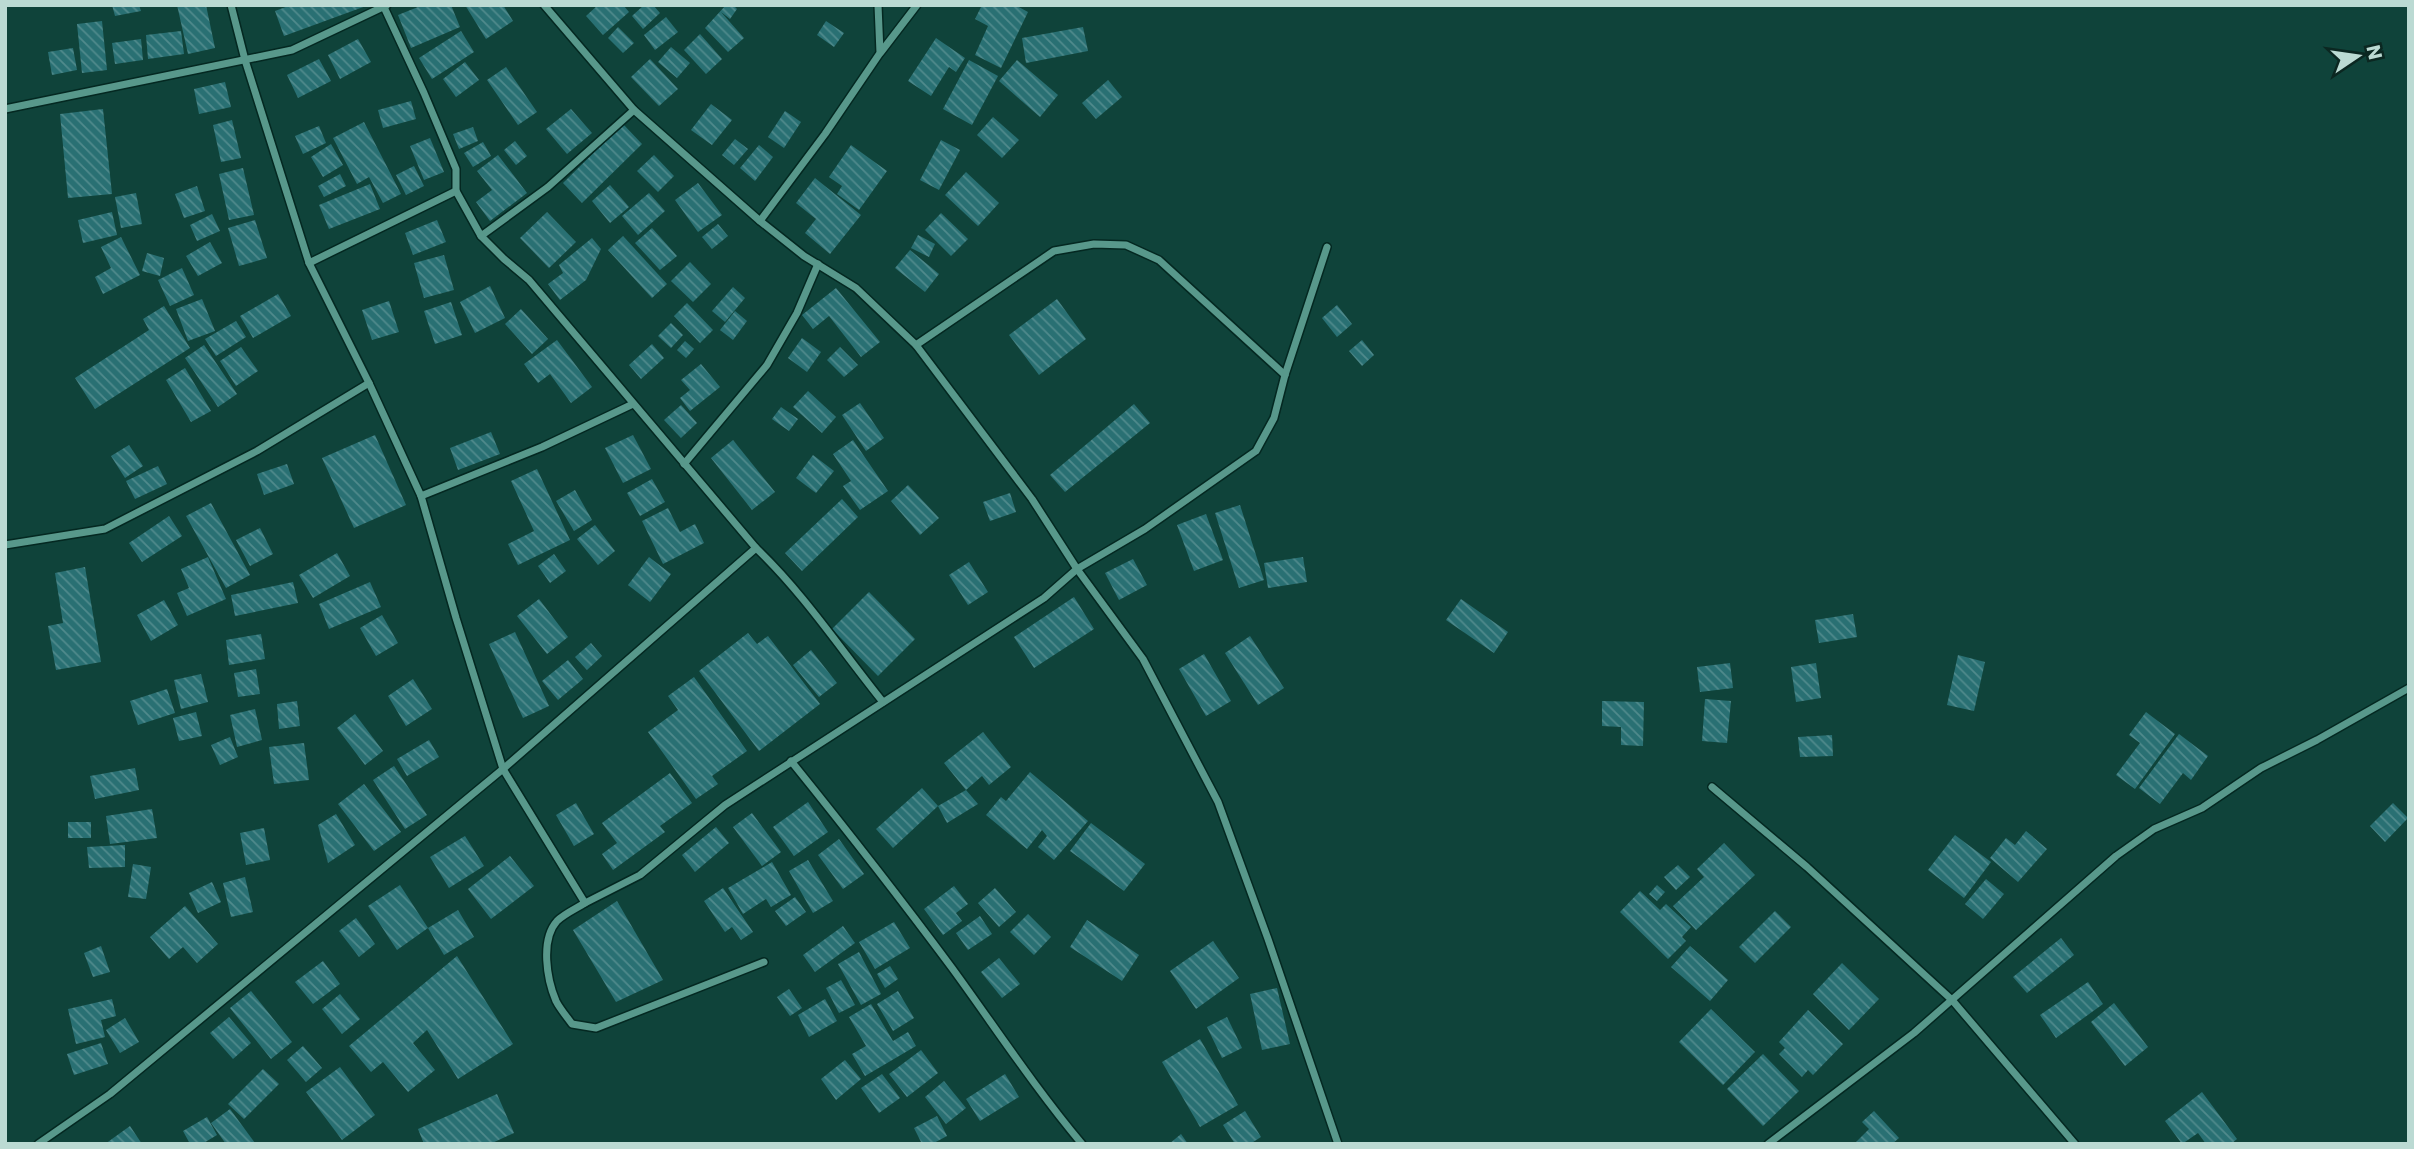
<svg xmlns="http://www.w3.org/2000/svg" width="2414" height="1149" font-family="Poppins,sans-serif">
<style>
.building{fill:url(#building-back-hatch)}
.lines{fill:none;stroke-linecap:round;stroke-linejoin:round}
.street-casing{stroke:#042821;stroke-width:10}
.street{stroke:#58988b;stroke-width:7}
</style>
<defs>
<pattern id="building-back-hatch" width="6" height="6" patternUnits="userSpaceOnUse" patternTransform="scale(1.75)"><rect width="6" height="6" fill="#297073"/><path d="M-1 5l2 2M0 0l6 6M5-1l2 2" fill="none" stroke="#508a8c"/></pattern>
</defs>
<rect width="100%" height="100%" fill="#0f433a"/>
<g class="building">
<polygon points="112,5 139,5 141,11 115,16"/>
<polygon points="177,5 206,5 215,48 188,54"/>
<polygon points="291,5 366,5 366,6 284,36 275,11"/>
<polygon points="423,5 451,5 460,27 411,48 398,15"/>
<polygon points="465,5 503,5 513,21 486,39"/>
<polygon points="598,5 623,5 629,12 603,35 586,16"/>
<polygon points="644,5 653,5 660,13 643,29 632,16"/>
<polygon points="726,5 733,5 737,9 730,19 721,12 744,38 728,52 705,28"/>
<polygon points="982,5 1015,5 1028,12 1001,68 975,55 988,26 975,19"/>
<polygon points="666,17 678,32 655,50 644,35"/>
<polygon points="102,21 107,70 82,73 77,24"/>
<polygon points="826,21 844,33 834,47 817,35"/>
<polygon points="618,27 634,43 623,53 608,38"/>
<polygon points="1083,27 1088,51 1026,63 1022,38"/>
<polygon points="181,31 184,54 148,59 146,35"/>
<polygon points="461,31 474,52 432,79 419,58"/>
<polygon points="700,34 722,59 706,74 684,50"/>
<polygon points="936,38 965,58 956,72 949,67 931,96 908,81"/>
<polygon points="141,39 143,60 115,64 112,43"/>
<polygon points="358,39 371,62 340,79 328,55"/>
<polygon points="671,47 690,63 677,78 658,62"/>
<polygon points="73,48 77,70 52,75 48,52"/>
<polygon points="319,59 331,81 298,98 287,75"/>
<polygon points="650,59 678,89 659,106 631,77"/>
<polygon points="969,60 998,76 972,125 943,109"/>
<polygon points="1017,60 1058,95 1040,117 999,81"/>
<polygon points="465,62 479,80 456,97 443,79"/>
<polygon points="506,67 537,112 518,125 487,80"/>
<polygon points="1108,80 1122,97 1096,119 1082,103"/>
<polygon points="225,82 231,107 199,114 194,89"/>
<polygon points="411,101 416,119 383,128 378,110"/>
<polygon points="711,104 732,120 712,145 691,130"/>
<polygon points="103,109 112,194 68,198 60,114"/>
<polygon points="571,109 592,133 567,154 546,129"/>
<polygon points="785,111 801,122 784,148 768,137"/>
<polygon points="993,117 1019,140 1002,158 977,135"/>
<polygon points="232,120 241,158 221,162 213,125"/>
<polygon points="364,122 401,194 383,203 369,177 357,184 333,138"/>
<polygon points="623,124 642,144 582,203 563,183"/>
<polygon points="319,126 326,143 303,154 295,136"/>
<polygon points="473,127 478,141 459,149 453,134"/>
<polygon points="430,138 444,172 424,180 410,146"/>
<polygon points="735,139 748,149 734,165 722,155"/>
<polygon points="941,140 960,150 939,190 920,180"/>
<polygon points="515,141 527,156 516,165 504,150"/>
<polygon points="483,142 491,156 473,167 464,153"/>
<polygon points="331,144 343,165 323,177 311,157"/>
<polygon points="759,145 773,157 755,181 740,168"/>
<polygon points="851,145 887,171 859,210 837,194 842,186 829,177"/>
<polygon points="498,155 527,193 490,221 476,202 492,190 477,171"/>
<polygon points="654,155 674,176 658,192 637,171"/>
<polygon points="414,166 424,186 406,195 396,175"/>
<polygon points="243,168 254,215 229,220 219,174"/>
<polygon points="966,172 999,203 978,226 945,195"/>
<polygon points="340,174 346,186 324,197 318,186"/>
<polygon points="815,178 861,215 830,254 805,233 816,219 796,203"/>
<polygon points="698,183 722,215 698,232 675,200"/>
<polygon points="370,184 380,209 329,229 319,205"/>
<polygon points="610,185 629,207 610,223 592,201"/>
<polygon points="197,186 205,211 184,218 175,194"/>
<polygon points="136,193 142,224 121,228 115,197"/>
<polygon points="649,193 665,211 638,235 622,216"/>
<polygon points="112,212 117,235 83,243 78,220"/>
<polygon points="547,212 576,242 549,268 520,238"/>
<polygon points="941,213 968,239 951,256 925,230"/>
<polygon points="212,214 220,231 197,241 190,225"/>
<polygon points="255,220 267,258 239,266 228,228"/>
<polygon points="437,220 446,242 413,255 405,233"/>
<polygon points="718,224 728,236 712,249 702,237"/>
<polygon points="652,228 677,256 660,270 635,243"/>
<polygon points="918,235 935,244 929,257 911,248"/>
<polygon points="623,236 667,284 652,298 608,250"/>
<polygon points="121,237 140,275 103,294 95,277 111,268 101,247"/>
<polygon points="592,238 601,249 586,280 560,300 548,284 563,273 559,265"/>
<polygon points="210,242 222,263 198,276 186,256"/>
<polygon points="910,250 939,274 925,292 895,268"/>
<polygon points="147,253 164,258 160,276 142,271"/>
<polygon points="444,255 454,290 424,298 414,263"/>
<polygon points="690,262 711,284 693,302 671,281"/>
<polygon points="182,268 194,295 170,306 158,280"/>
<polygon points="490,286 505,318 475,333 460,302"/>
<polygon points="733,287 745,298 725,322 712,311"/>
<polygon points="836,288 880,342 861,357 829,316 813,329 802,315"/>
<polygon points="278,294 291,316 253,338 240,316"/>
<polygon points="202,299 215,331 188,341 176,309"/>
<polygon points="1057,299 1086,339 1039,375 1009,335"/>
<polygon points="389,301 399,332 372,340 362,310"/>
<polygon points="451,302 462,335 435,344 424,311"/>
<polygon points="687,303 713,330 700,343 674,316"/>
<polygon points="1337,305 1352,324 1337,337 1322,318"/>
<polygon points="164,306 190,348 95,409 75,378 149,330 143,319"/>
<polygon points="521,309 548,339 532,354 505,324"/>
<polygon points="735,311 747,321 733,340 720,330"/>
<polygon points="236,321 246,337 216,356 205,339"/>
<polygon points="671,323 683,335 671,348 658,336"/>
<polygon points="802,338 821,352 807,372 788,358"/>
<polygon points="557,340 592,387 571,403 550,374 538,383 524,364"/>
<polygon points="1362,340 1374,355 1362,366 1349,351"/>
<polygon points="685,341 694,349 686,358 677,350"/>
<polygon points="652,344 664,358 641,379 629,365"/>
<polygon points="204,345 237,394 218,407 185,358"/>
<polygon points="241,347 258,371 236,386 220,361"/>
<polygon points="840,347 858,365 844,377 827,360"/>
<polygon points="701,364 720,387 690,411 680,398 690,390 681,380"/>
<polygon points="185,368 211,411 191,422 166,380"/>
<polygon points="808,391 836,417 822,433 793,407"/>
<polygon points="860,403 884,438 866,451 842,415"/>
<polygon points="1134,404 1150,423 1065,492 1050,475"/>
<polygon points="681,405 697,423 681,438 664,420"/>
<polygon points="781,407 798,419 789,431 772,419"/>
<polygon points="491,432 500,454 458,470 450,448"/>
<polygon points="375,435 406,505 354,528 322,458"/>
<polygon points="633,435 651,469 623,483 605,448"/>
<polygon points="733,440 775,492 752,510 711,458"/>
<polygon points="853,440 888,491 860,510 843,486 851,481 833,454"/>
<polygon points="129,445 143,466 125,478 111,456"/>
<polygon points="813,455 834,471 816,493 796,478"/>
<polygon points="287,464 294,484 264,495 257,474"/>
<polygon points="158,466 167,484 135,499 126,481"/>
<polygon points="537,469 570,540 518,565 508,544 534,531 511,481"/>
<polygon points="652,479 665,502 640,516 627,493"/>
<polygon points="908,485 939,518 920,535 891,501"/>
<polygon points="575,490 592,520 574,531 556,501"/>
<polygon points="1010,493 1016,512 990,521 983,502"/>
<polygon points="842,499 858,517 802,571 785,553"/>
<polygon points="211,503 250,575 226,588 186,516"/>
<polygon points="1240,505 1264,580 1239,588 1215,513"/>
<polygon points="668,508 680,532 695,524 704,543 663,564 642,521"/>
<polygon points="1206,514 1223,560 1194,571 1177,525"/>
<polygon points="169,516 182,536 142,562 129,543"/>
<polygon points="595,525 615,551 598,565 577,539"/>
<polygon points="260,528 273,554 250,566 236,540"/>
<polygon points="337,553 350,576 313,598 299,575"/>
<polygon points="554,554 566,571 550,583 538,566"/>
<polygon points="208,557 226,599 187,616 177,593 189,588 181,569"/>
<polygon points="649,557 671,574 650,602 628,585"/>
<polygon points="1303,557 1307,582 1268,588 1264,563"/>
<polygon points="1133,559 1147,585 1119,600 1105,573"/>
<polygon points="969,562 988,592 968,605 949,575"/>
<polygon points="85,567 101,662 56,670 48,626 63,623 55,573"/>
<polygon points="293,582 298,603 235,616 231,595"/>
<polygon points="370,582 381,607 329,629 319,604"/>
<polygon points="869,592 915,639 878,676 832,629"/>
<polygon points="1074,597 1094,629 1034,668 1014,637"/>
<polygon points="539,599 568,637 547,654 517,616"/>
<polygon points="1461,599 1508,632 1494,653 1446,620"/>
<polygon points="164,600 178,625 151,641 137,615"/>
<polygon points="1853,614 1857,637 1819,643 1815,620"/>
<polygon points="382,615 398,643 376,656 360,628"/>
<polygon points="515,632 549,706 523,718 489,644"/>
<polygon points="748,633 757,644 768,636 820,704 759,751 699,671"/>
<polygon points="261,634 265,659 229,665 226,640"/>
<polygon points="1250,636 1284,688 1258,705 1225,653"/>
<polygon points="591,643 602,656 587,670 575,657"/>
<polygon points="811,650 837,683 819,697 793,665"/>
<polygon points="1204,654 1231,701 1206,716 1179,669"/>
<polygon points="1958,655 1985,662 1974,711 1947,705"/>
<polygon points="568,660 583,679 558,700 542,681"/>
<polygon points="1730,663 1733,688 1700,692 1697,667"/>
<polygon points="1816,663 1821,698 1796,702 1791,667"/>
<polygon points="256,669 260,694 238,697 234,673"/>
<polygon points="201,674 208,702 181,709 174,680"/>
<polygon points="694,677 747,751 712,776 718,784 696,799 648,732 678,710 668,696"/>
<polygon points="413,679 432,709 406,726 388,696"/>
<polygon points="167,689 175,713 138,725 130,701"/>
<polygon points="1705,699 1731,701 1727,743 1702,741"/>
<polygon points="297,701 300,726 279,729 277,704"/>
<polygon points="1602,701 1644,702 1643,746 1621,745 1621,727 1602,726"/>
<polygon points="255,709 262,740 237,747 230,715"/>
<polygon points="196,712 202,736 179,741 173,718"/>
<polygon points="2146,712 2175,734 2135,789 2116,775 2140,743 2129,735"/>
<polygon points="355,714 383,751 365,765 337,728"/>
<polygon points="983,732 1011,767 989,785 982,776 966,790 944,763"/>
<polygon points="2179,734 2208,756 2191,780 2183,773 2160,804 2139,788"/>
<polygon points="1832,735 1833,756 1800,757 1798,737"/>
<polygon points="230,737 238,757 220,765 211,745"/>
<polygon points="429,740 439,757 407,776 397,759"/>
<polygon points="304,743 309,780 274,784 269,747"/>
<polygon points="394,766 427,815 405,829 373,780"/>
<polygon points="135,768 139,790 95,799 90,776"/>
<polygon points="1030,772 1088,821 1054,860 1038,847 1047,836 1042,830 1027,849 986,815 1001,797 1006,801"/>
<polygon points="670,773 692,803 660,826 665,832 613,870 602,854 617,843 602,823"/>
<polygon points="364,784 401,832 374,851 338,804"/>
<polygon points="922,788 938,806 893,848 876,829"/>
<polygon points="966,790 978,804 947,823 938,806"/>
<polygon points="808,802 828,832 794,856 773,827"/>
<polygon points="576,803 594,834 574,846 556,815"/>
<polygon points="2393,803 2408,818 2385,842 2370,826"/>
<polygon points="152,809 157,838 110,844 106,816"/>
<polygon points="752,813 781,852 762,866 733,827"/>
<polygon points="336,814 355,845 328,863 318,825"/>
<rect x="68" y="822" width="23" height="16"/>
<polygon points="1091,823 1145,864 1124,891 1070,851"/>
<polygon points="716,827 729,843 695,872 682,855"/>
<polygon points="264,828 270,860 246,865 240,833"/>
<polygon points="2026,831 2047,849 2018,882 1990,858 2006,838 2015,845"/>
<polygon points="1955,835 1991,862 1964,898 1928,870"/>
<polygon points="465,836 484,866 449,888 430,857"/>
<polygon points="839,839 864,874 843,889 818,855"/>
<polygon points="1724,843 1755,875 1696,930 1673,906 1704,877 1697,869"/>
<polygon points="125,845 125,867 89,868 87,847"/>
<polygon points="510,856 534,886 491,919 468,889"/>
<polygon points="808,860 833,901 813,913 789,871"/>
<polygon points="772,862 791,895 771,907 766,899 743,914 728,888"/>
<polygon points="133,864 151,867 146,899 128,897"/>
<polygon points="1678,865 1690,877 1676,890 1664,877"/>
<polygon points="245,877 253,912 231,917 223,883"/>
<polygon points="1986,879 2004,894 1983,919 1965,904"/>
<polygon points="212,882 221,902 198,913 189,893"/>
<polygon points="400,885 428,928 397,950 368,906"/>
<polygon points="1657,885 1665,892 1657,901 1649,894"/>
<polygon points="954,886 968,904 956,913 962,921 943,935 924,909"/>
<polygon points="723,888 753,932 741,940 732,927 725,932 704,901"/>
<polygon points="995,888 1016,912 999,927 978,903"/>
<polygon points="1640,891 1660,910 1666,904 1691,927 1682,937 1686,941 1668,959 1620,912"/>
<polygon points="795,897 806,912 786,926 775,911"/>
<polygon points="617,901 663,980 616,1002 573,930"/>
<polygon points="185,906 218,944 197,963 183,947 169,959 150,937"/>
<polygon points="458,910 474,937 444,955 428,928"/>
<polygon points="1775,911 1791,927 1755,963 1739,947"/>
<polygon points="1028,914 1051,937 1034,955 1010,932"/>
<polygon points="980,916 992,934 968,950 956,933"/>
<polygon points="356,918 375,944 359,957 339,931"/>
<polygon points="1087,920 1139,955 1122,981 1070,947"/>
<polygon points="894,922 910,948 875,969 859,942"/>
<polygon points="843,926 855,943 815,972 803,955"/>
<polygon points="2061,938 2074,955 2027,993 2013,977"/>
<polygon points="1213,941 1239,978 1196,1009 1170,971"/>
<polygon points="101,946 110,972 93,977 84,953"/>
<polygon points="1690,946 1728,980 1710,1001 1671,967"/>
<polygon points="859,952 881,994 861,1005 838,964"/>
<polygon points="457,956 513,1044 458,1079 427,1030 413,1043 435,1070 408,1092 383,1062 371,1072 349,1046"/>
<polygon points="999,958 1020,984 1002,998 981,972"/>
<polygon points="323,961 340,984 313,1004 295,982"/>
<polygon points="1842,963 1879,999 1849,1030 1813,994"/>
<polygon points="890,966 898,979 885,988 877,974"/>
<polygon points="841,980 855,1005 839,1013 826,988"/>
<polygon points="2088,982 2103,1004 2056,1038 2040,1015"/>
<polygon points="1277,988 1290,1044 1262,1050 1250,994"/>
<polygon points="789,989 802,1008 790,1016 777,997"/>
<polygon points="251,991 292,1042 271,1059 230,1008"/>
<polygon points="898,991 914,1018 893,1031 877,1004"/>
<polygon points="340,994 360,1019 342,1034 322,1009"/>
<polygon points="112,999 116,1016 101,1020 105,1037 76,1044 68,1009"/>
<polygon points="825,999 837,1021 809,1037 798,1015"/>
<polygon points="2114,1003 2148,1047 2125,1066 2091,1022"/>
<polygon points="871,1004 893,1041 908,1032 916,1046 865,1076 852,1054 866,1046 849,1017"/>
<polygon points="1711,1009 1755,1052 1723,1085 1679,1042"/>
<polygon points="1808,1010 1843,1044 1813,1075 1808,1070 1802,1077 1779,1054 1785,1048 1779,1042"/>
<polygon points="229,1017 251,1043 233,1059 210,1033"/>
<polygon points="1227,1017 1242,1048 1222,1058 1207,1027"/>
<polygon points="125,1018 139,1042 120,1053 106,1030"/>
<polygon points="1200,1039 1238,1105 1200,1127 1162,1062"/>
<polygon points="101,1043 108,1064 74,1075 67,1054"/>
<polygon points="303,1046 322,1068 306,1082 287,1060"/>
<polygon points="921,1050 938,1073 907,1097 889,1074"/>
<polygon points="1763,1054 1799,1091 1763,1126 1727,1089"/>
<polygon points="845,1060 861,1079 836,1100 821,1079"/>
<polygon points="340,1067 375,1115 342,1140 306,1092"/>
<polygon points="263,1069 279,1084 244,1119 228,1104"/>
<polygon points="882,1074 900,1098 879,1113 861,1088"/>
<polygon points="1005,1074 1019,1097 980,1121 966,1099"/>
<polygon points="944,1081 966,1108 946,1124 925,1097"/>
<polygon points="2202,1092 2237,1139 2231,1144 2206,1144 2198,1133 2182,1144 2165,1121"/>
<polygon points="497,1094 514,1133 490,1144 424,1144 418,1129"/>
<polygon points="230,1109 255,1143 253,1144 226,1144 211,1123"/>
<polygon points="1245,1111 1261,1137 1250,1144 1235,1144 1223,1125"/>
<polygon points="1874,1111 1899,1138 1892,1144 1854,1144 1869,1129 1862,1122"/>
<polygon points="937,1116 947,1136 932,1144 922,1144 914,1128"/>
<polygon points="207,1117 217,1135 202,1144 190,1144 183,1131"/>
<polygon points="130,1126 142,1144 105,1144"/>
<polygon points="1181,1134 1188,1144 1169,1144"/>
</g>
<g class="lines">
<defs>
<g id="street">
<path d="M231,5L245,60L309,263L369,383L421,496L456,618L503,769L585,903C577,908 564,914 557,921C540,940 547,980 556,1001C560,1009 567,1017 572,1024L596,1028L764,962"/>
<polyline points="383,5 424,93 456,169 456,191"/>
<polyline points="544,5 634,110 760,221 804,256 856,288 916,345 1032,499 1077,569 1143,659 1218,802 1268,939 1338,1144"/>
<polyline points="881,52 917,5"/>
<polyline points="5,109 292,50 387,5"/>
<polyline points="760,221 825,134 880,53 878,5"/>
<polyline points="481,236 548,187 634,110"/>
<path d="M309,263L456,191L481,236L504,259L529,280L756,548C805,595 841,650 883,702"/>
<polyline points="916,345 1054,251 1094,244 1126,245 1159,260 1285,375"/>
<polyline points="684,464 767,365 797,313 818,264"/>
<polyline points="421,496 542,447 633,404"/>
<polyline points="5,545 105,529 257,451 369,383"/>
<path d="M791,761C846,829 900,898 952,968C995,1027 1035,1088 1082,1144"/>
<polyline points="1712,787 1807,867 1952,1000 2075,1144"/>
<polyline points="585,903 640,875 725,805 1044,598 1077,569 1145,529 1256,451 1274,418 1285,375 1327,247"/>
<polyline points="38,1144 110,1094 503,769 756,548"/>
<polyline points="1768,1144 1914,1033 2116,856 2154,829 2202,808 2261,768 2317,740 2409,688"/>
</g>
</defs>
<use href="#street" class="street-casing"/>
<use href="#street" class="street"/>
</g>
<rect width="2414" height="1149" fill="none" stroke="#bbdad3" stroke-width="14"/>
<g transform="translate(2358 56) rotate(77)" stroke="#0b2721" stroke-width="5" paint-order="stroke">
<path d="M0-5L12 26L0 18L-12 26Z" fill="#bbdad3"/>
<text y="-10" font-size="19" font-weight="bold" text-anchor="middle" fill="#bbdad3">N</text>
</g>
</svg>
